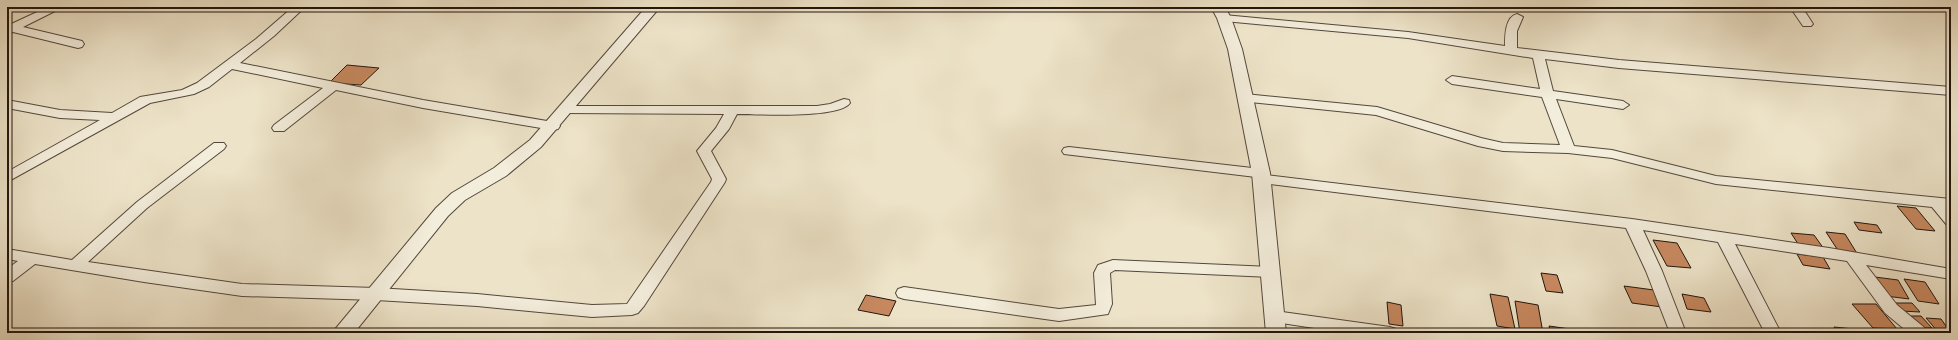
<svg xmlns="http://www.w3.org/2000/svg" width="1958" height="340" font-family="'EB Garamond',serif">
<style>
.building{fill:#c7885f;stroke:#21150e}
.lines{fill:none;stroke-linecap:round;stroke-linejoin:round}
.minor-casing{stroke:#54483c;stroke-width:2}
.tertiary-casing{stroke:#54483c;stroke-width:2}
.minor{fill:#f3eddb;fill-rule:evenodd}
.tertiary{fill:#f3eddb;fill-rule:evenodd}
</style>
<rect width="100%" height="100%" fill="#ede3c8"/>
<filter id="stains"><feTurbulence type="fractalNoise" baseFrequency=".005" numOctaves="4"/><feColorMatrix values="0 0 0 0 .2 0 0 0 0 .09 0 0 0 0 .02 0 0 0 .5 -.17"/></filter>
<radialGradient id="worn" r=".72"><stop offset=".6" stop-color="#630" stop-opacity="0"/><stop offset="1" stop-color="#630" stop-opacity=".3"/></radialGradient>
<g class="building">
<polygon points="347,65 379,68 361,85 329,83"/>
<polygon points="1897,206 1916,208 1935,231 1916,229"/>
<polygon points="1854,222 1877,225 1882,233 1859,230"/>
<polygon points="1826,232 1845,234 1858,255 1839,252"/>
<polygon points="1791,233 1814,235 1824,249 1800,247"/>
<polygon points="1653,240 1677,243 1691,268 1667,266"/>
<polygon points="1797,254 1823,257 1830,269 1803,265"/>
<polygon points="1541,273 1557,275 1563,293 1546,291"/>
<polygon points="1875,277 1898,280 1909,299 1886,296"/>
<polygon points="1904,279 1925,282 1939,304 1918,301"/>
<polygon points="1624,286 1654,290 1662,307 1632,303"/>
<polygon points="1490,294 1508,297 1515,329 1497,326"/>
<polygon points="1682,294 1704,298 1711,312 1687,309"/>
<polygon points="866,295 896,301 889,316 858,310"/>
<polygon points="1515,301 1538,305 1543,333 1520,333"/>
<polygon points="1387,302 1401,305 1403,326 1389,324"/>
<polygon points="1894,303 1912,303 1920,312 1901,311"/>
<polygon points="1852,304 1876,304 1897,329 1873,328"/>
<polygon points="1911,316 1921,316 1932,328 1921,328"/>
<polygon points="1926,318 1941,319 1951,333 1939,333"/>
<polygon points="1549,326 1570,329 1571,333 1551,333"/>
<polygon points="1834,327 1863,330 1865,333 1837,333"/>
</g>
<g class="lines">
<defs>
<g id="minor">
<polygon points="48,7 63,7 23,27 82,41 84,44 82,47 78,48 13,32 7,33 7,26"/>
<polygon points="293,7 305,7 274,36 240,63 423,100 553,122 558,123 560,126 558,129 553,130 423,108 336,90 284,131 274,131 272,128 274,125 323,88 232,69 209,87 194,94 150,103 7,182 7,172 100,120 60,118 7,108 7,100 60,110 112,113 140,97 182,90 197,83 256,39"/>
<polygon points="1790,7 1802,7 1813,24 1811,26 1803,26"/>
<path d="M1517,14L1523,17L1517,31V48L1619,60L1951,87V95L1619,68L1545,59L1553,91L1623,101L1629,105L1623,109L1556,99L1574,146L1612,150L1716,176L1951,199V209L1949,208L1951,211V226L1946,224L1932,207L1716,184L1612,158L1568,153L1503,151L1478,146L1376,115L1240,101L1239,98L1245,94L1377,107L1481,138L1503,143L1560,145L1542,97L1452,84L1446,80L1452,76L1540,89L1533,58L1408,38L1224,21L1218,18L1224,15L1408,32L1505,46C1505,36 1505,17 1517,14Z"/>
<path d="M844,99L849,100L850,103C839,119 758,114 737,114L729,129L711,151L726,179L725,182L644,306L638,313L632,315L592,317L477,306L376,300L242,296L144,282L35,264L13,281L7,282V269L18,261L7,259V249L72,260L137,202L214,143H224L226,146L224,149L147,208L88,262L242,284L376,288L477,294L592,305L627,304L711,182L712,179L697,151L716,128L724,114L565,113L560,112L559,109L560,106H817L830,104Z"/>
<polygon points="1069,147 1261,169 1266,170 1268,173 1266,175 1632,219 1829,248 1951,269 1951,279 1866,265 1897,305 1926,329 1928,333 1909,333 1885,313 1847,261 1735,244 1781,333 1765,333 1718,242 1643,230 1662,271 1686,333 1670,333 1646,271 1626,228 1262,183 1257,182 1255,179 1256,177 1064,154 1062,151 1064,148"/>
<polygon points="1113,260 1271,267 1277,268 1279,272 1277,276 1271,277 1115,270 1110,273 1112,304 1108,314 1059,321 904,299 898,297 896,293 898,289 904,287 1059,309 1096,305 1094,273 1098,265"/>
<polygon points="1275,311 1390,327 1396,329 1398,333 1347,333 1269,321 1267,317 1269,313"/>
</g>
<g id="tertiary">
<polygon points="646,7 660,7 541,147 506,176 465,200 448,216 354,333 332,333 436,208 452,193 494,168 530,140"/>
<polygon points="1211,7 1225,7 1231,18 1242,49 1270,173 1286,333 1266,333 1252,173 1228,49 1217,18"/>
</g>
</defs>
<use href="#minor" class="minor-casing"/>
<use href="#tertiary" class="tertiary-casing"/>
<use href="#minor" class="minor"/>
<use href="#tertiary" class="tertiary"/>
</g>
<rect width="1958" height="340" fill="none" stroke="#ede3c8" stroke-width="24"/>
<rect x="8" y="8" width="1942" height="324" fill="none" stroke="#21150e" stroke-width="2"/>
<rect x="12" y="12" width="1934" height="316" fill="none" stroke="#21150e"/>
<rect width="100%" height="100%" filter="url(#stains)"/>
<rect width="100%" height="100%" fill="url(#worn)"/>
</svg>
